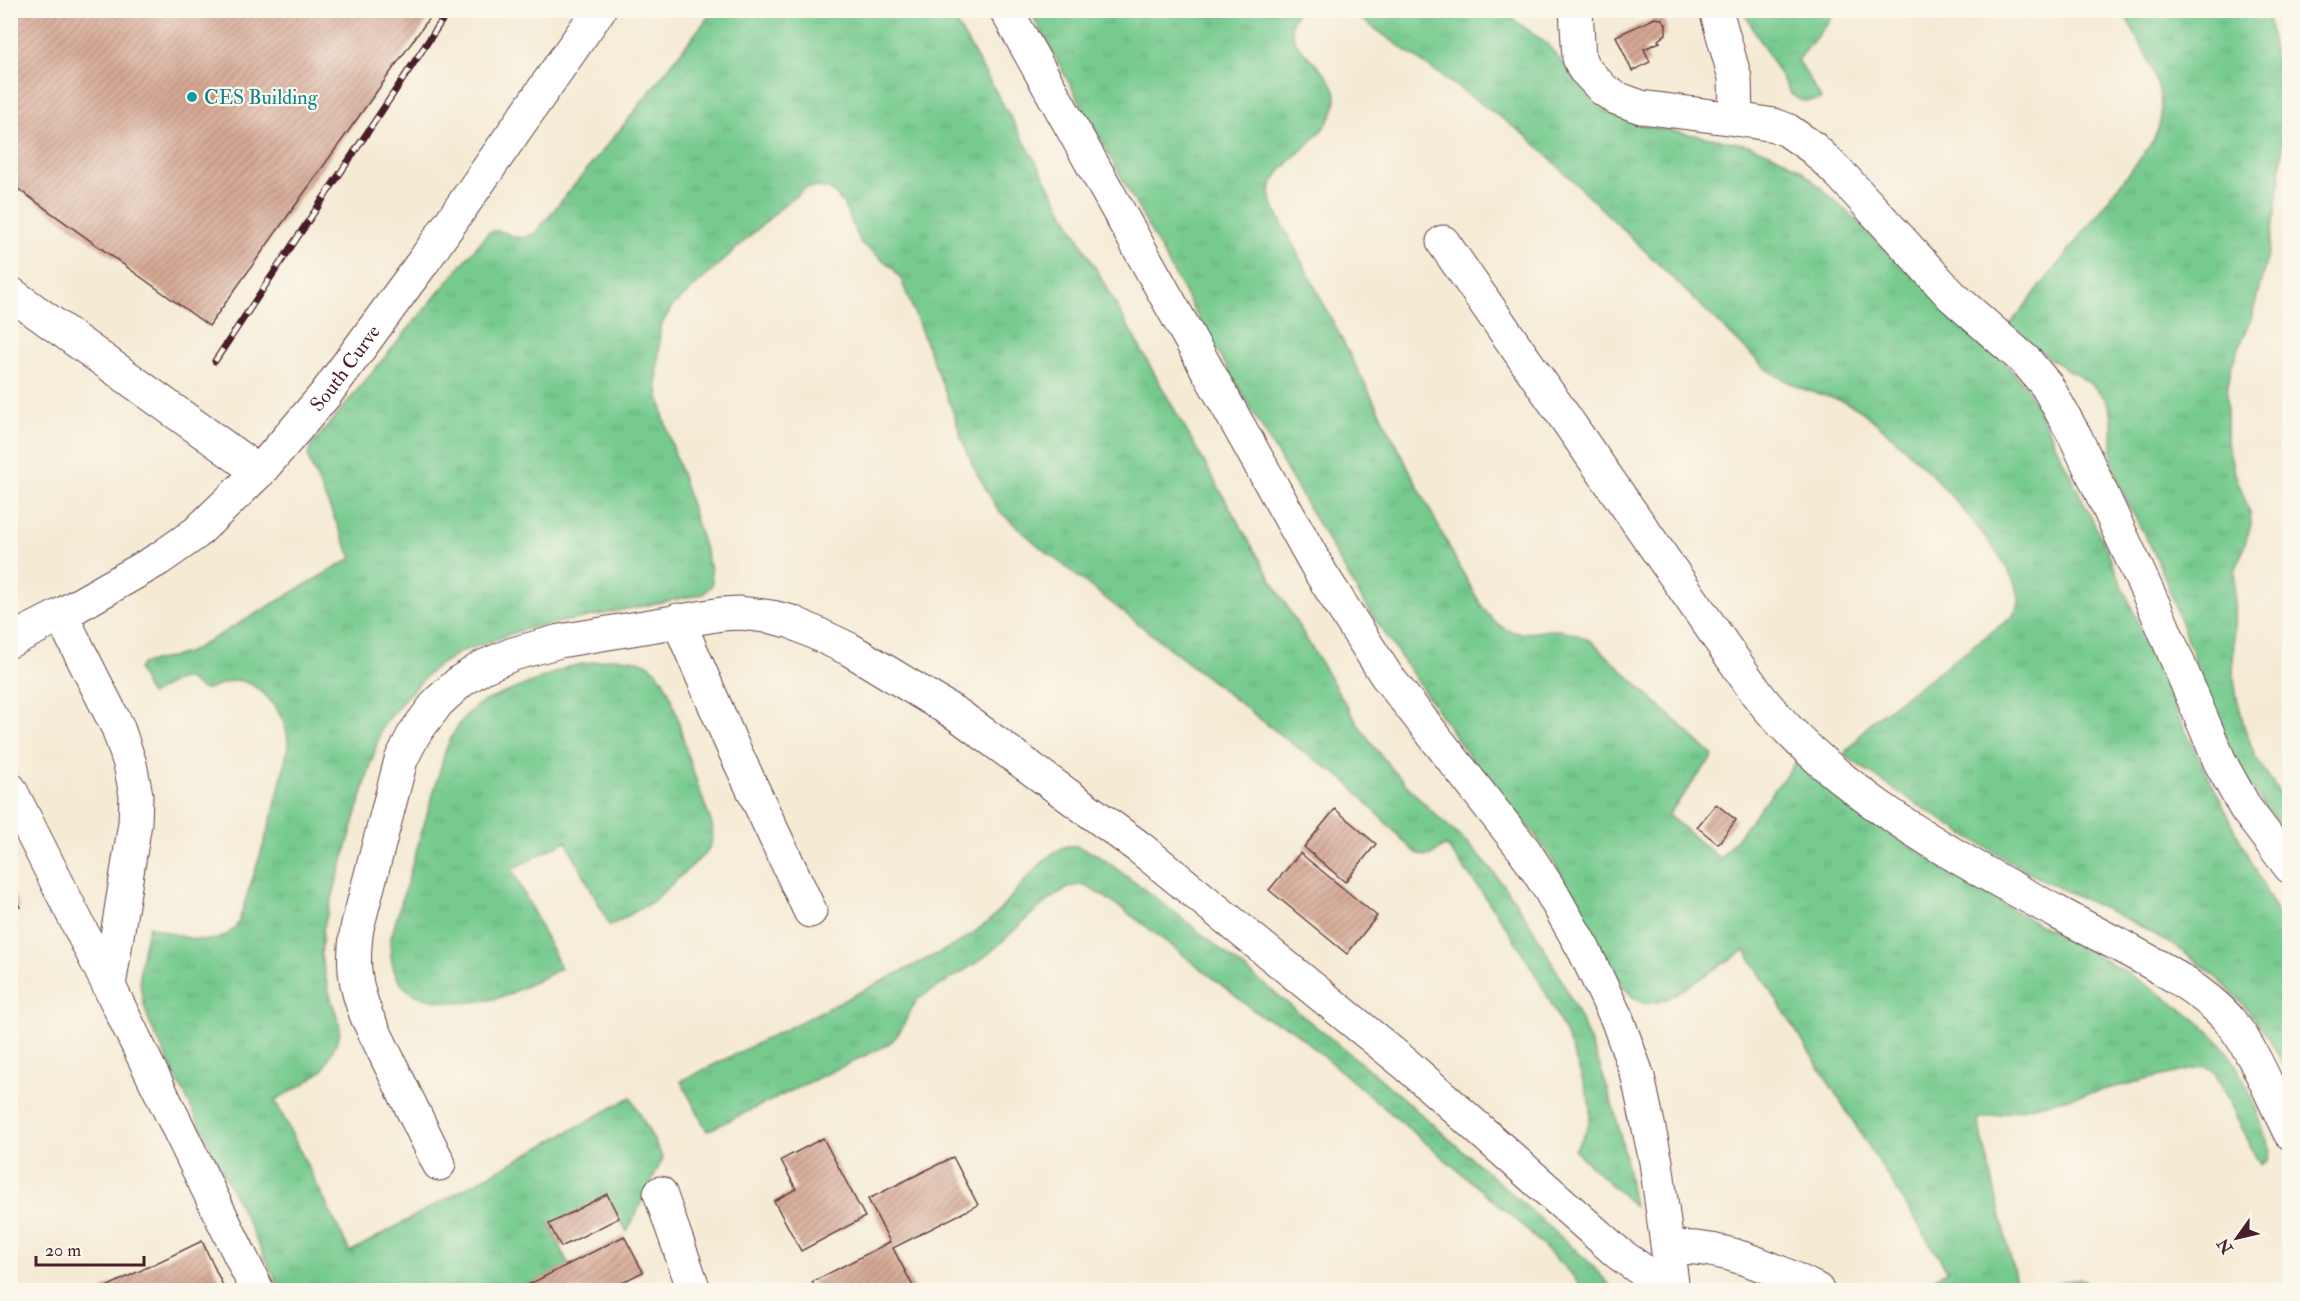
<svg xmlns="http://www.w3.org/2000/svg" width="2300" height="1301" font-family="'IM FELL Double Pica',serif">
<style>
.grass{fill:url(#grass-tufts);stroke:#60745c;stroke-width:1.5}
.building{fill:url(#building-hatch)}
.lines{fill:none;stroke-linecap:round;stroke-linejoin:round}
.minor-casing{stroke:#643e44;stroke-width:35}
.minor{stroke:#fff;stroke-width:33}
.rail-casing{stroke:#4a1f2b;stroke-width:7}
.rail{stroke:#fbf7ec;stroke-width:4.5;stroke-dasharray:14;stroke-linecap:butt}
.culture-dot{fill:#0f9aa8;stroke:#fbf7ec;stroke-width:2}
.labels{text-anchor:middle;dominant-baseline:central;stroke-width:4.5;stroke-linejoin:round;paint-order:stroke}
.culture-label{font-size:20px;fill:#0d838f;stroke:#fbf7ec;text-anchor:start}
.street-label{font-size:20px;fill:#4a1f2b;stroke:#fbf7ec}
</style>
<defs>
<pattern id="grass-tufts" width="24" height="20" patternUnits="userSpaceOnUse" patternTransform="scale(1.5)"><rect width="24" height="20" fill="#76ca8e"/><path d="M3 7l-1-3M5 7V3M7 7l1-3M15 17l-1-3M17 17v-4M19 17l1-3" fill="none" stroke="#68ad7b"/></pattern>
<pattern id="building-hatch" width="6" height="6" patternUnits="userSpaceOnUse" patternTransform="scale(1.5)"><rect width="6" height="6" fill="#d5a894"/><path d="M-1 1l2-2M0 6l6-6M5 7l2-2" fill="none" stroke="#af8879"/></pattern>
</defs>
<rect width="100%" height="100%" fill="#fbf7ec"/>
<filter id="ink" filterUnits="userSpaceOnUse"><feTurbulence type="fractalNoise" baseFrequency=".0167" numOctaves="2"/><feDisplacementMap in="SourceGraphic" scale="12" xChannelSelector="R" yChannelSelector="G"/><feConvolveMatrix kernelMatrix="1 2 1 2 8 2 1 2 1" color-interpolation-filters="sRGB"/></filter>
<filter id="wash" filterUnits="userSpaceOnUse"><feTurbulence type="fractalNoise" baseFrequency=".008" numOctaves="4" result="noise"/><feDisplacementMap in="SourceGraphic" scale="24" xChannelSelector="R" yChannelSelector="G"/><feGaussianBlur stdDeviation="1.35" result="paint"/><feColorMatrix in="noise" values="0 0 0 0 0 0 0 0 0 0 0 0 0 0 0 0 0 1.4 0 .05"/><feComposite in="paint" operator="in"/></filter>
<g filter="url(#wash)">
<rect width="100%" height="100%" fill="#f5ebd5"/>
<g class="grass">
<path d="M713,11H949C1087,245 1212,488 1355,719C1377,755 1406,786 1436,815C1447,826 1461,836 1472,848C1535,915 1592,1028 1616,1117C1624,1146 1628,1176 1634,1206L1574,1150C1581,1140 1588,1131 1590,1118C1592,1102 1584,1084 1579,1069C1550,985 1500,914 1446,845C1431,854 1431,861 1413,851L1345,780L1291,743L1040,547L998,510L975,470L962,440L955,417L901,279L893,268L861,243L843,203L834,193L827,188L816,187L806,188L784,205L671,308L660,327L657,385L664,419L711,569L712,585L703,594L522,630L460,652L433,669L405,698L381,729L323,929L321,956L328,988L340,1027L339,1037L323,1070L304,1084L275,1100L350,1252L631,1097L663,1158L627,1232L619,1218L549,1224L569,1265L518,1290H281L151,1026C135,983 138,969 149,926C176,935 221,955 239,921C254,872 273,822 283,771C285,761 289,750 288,740C286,715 264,685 238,680C228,679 217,687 207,689C199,690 197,685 191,681C181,674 160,690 150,695L138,669L142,664L188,653L352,558L310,463L308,455L312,445L488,233C506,224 513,247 535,233L622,127Z"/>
<path d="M1030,11H1298C1270,45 1337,66 1336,99C1335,136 1274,161 1270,192C1270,196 1272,202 1273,206L1461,570C1473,590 1488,627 1514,632C1528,635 1542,630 1556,630C1568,630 1580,636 1591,641L1713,756L1668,815L1720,859L1797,761C1863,813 1931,863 2003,904C2061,938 2122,966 2176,1005C2192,1017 2209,1029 2221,1044C2247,1075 2258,1113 2270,1151L2268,1160L2260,1165L2214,1071L2205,1066L1978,1119L2018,1290H1917L1947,1270L1745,950L1669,998L1657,1002L1644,1003L1634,998L1623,987L1611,969L1555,864L1534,834L1475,765L1366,606L1201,323Z"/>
<path d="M1350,11H1502L1547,44L1577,81L1595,101L1612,114L1645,126L1749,145L1780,157L1800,169L1898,258L2004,362L2024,384L2037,407L2106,548L2178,716L2289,937V1075C2255,1004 2205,960 2136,924C2100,905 2061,891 2025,870C1963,835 1903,796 1844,755L1872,721L2013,616C2015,612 2018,607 2019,603C2023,561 1890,426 1853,406C1837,397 1818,395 1801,388C1788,383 1777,376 1765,368L1528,137Z"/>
<path d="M1743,11H1837L1798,60L1821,99C1808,102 1801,103 1791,94Z"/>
<path d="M2123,11H2267L2277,69L2282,134V150L2279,187L2269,250L2251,320L2232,364L2227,391V443L2234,471L2250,513L2251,525L2235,573L2233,673L2237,698L2245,729L2256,758L2289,807V832C2224,778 2193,646 2161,569C2148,535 2125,506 2114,471C2107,449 2119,420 2106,400C2093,381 2071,373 2052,360C2037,350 2023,338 2008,327C2046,279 2085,232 2121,183C2135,164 2158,142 2161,117C2164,79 2139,43 2123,11Z"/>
<path d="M613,658C627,659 641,658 652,667C673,684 680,731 688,756C695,779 704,802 712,825C714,836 712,843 706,853L652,902L610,926L566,841L512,869L561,968C543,978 525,987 507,995C478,1006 413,1009 397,977C391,966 391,953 390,941L447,746C456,728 465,712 483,702L568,667Z"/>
<path d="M1067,846H1076L1098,855L1177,914L1382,1080L1587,1260L1614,1290H1583L1574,1277L1520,1223L1289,1027L1261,1016C1236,997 1099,885 1081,885C1052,886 1007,941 983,958C963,973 939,985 918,999C906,1013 903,1035 887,1045L707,1131L681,1081L955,945C969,937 981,928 993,917C1012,899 1043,852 1067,846Z"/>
<polygon points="2079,1278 2085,1280 2089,1290 2038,1290"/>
</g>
<g id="blocks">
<g class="building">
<polygon points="10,10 435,10 209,326 10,183"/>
<polygon points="1655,18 1662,19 1666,24 1666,34 1658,40 1660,42 1644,49 1650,62 1632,71 1616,36"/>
<polygon points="1716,804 1736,820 1718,844 1697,827"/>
<polygon points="1335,809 1376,844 1345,882 1304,847"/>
<polygon points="1300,853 1377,916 1347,954 1269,890"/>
<polygon points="10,888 20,907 10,912"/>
<polygon points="823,1138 865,1217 801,1251 774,1201 796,1189 781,1160"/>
<polygon points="953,1157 978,1205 893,1248 915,1290 817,1290 812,1282 890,1242 868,1199"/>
<polygon points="607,1194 619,1218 561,1247 549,1224"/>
<polygon points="624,1236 643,1272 607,1290 518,1290"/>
<polygon points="202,1241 225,1290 100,1290"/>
</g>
</g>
</g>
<g filter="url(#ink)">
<use href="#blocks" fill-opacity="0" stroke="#643e44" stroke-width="1.5"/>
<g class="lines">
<defs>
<g id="minor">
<polyline points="1006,10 1322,575 1386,675 1524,850 1550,890 1584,950 1617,1019 1638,1077 1656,1162 1673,1290"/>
<polyline points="1576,10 1579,58 1584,69 1604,90 1616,98 1641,107 1736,119 1774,125 1787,130 1813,148 1842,176 1952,296 2027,362 2047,386 2076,438 2155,608 2220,762 2246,809 2290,867"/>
<polyline points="1716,10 1735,78 1736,119"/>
<path d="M1443,242L1758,695C1838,797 1964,862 2077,923C2123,948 2196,981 2230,1021C2256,1053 2271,1096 2290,1133"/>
<polyline points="10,293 259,472"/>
<polyline points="61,615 118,728 130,764 136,795 135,823 109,986"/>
<polyline points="678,620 732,745 810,911"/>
<path id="s1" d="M10,641L61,615L159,559L196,533L259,472L325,395L423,262L599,10"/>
<polyline points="10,789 109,986 257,1290"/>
<path d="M439,1164L367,1017C354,984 352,963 357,928L401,760L414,734L438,702L461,681L483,667L513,654L560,641L722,614L740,613L772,617L792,622L849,649L958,715L1140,848L1407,1065L1618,1253L1670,1290"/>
<polyline points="660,1193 694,1290"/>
<path d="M1668,1248C1719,1243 1773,1268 1817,1290"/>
</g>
</defs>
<use href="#minor" class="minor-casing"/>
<use href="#minor" class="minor"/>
<defs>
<polyline id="rail" points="215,361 449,10"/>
</defs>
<use href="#rail" class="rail-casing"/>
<use href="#rail" class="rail"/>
</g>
</g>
<circle class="culture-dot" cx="192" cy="97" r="6"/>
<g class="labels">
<g class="culture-label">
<text x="204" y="97">CES Building</text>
</g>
<g class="street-label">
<text stroke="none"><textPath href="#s1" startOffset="438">South Curve</textPath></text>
</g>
</g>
<rect width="2300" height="1301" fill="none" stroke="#fbf7ec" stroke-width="36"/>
<g transform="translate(2237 1238) rotate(236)" stroke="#fbf7ec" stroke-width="4.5" paint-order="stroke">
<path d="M0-4.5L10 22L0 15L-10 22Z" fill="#4a1f2b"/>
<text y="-9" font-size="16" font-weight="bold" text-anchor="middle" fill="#4a1f2b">N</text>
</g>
<path d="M36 1256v9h108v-9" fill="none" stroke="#4a1f2b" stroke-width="3"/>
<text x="45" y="1256" font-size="18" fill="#4a1f2b" stroke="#fbf7ec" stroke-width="4.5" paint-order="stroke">20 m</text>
</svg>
